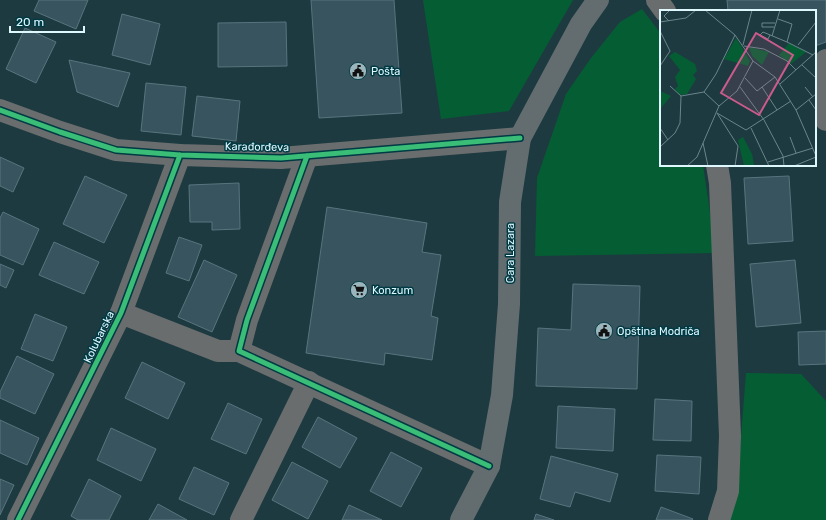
<svg xmlns="http://www.w3.org/2000/svg" width="826" height="520" font-family="Rubik,sans-serif">
<style>
.green{fill:#055e33}
.building{fill:#38545e;stroke:#58747e}
.lines{fill:none;stroke-linecap:round;stroke-linejoin:round}
.minor{stroke:#696d6e;stroke-width:22}
.major{stroke:#636d6f;stroke-width:22}
.cycleway-casing{stroke:#003a44;stroke-width:8}
.cycleway{stroke:#3abd76;stroke-width:5}
.labels{text-anchor:middle;dominant-baseline:central;stroke-width:3;stroke-linejoin:round;paint-order:stroke}
.poi-label{font-size:11px;fill:#def8fe;stroke:#003a44;text-anchor:start}
.street-label{font-size:11px;fill:#def8fe;stroke:#003a44}
.inset-road{fill:none;stroke:#6a868c;stroke-width:1}
.view{fill:#ca5b8c;fill-opacity:0.15;stroke:#ca5b8c;stroke-width:2}
.inset-edge{fill:none;stroke:#def8fe;stroke-width:2}
</style>
<rect width="100%" height="100%" fill="#1d3a40"/>
<g class="green">
<polygon points="423,0 573,0 509,111 441,119"/>
<polygon points="642,9 661,34 661,165 703,165 716,253 535,256 537,178 566,94 591,58 620,22"/>
<polygon points="746,373 801,374 826,401 826,520 729,520 736,500"/>
</g>
<g class="building">
<polygon points="39,0 88,0 76,29 34,11"/>
<polygon points="311,0 394,0 402,113 319,118"/>
<polygon points="727,0 826,0 826,42 815,46 815,11 728,11"/>
<polygon points="122,14 160,24 150,65 112,55"/>
<polygon points="286,22 287,66 218,67 218,23"/>
<polygon points="25,28 56,42 36,83 6,69"/>
<polygon points="69,60 130,73 118,107 77,92"/>
<polygon points="146,83 186,87 181,135 141,131"/>
<polygon points="197,96 240,101 236,141 192,136"/>
<polygon points="0,157 24,168 13,192 0,186"/>
<polygon points="85,176 127,195 104,243 63,224"/>
<polygon points="789,176 793,241 748,244 744,178"/>
<polygon points="239,183 240,229 212,230 212,222 190,222 189,185"/>
<polygon points="327,207 427,223 422,252 441,255 431,316 438,318 432,360 385,353 384,365 306,353"/>
<polygon points="3,212 39,229 23,265 0,255 0,218"/>
<polygon points="179,237 202,245 189,281 166,273"/>
<polygon points="54,242 99,262 84,294 39,275"/>
<polygon points="204,260 237,275 212,332 178,317"/>
<polygon points="795,260 801,323 756,327 750,264"/>
<polygon points="0,264 14,270 6,288 0,285"/>
<polygon points="573,284 640,286 637,389 536,386 538,328 571,330"/>
<polygon points="35,314 67,327 53,361 21,349"/>
<polygon points="826,331 826,364 799,365 798,332"/>
<polygon points="17,356 54,374 35,414 0,398 0,392"/>
<polygon points="142,362 185,383 168,419 125,398"/>
<polygon points="655,399 692,401 691,441 653,440"/>
<polygon points="228,403 262,419 246,454 211,439"/>
<polygon points="558,406 615,409 613,451 556,448"/>
<polygon points="318,417 357,438 340,468 302,447"/>
<polygon points="0,420 39,438 27,465 0,453"/>
<polygon points="111,428 156,449 141,481 97,460"/>
<polygon points="391,452 422,468 401,507 370,491"/>
<polygon points="657,455 701,457 699,494 655,491"/>
<polygon points="551,456 618,474 610,502 575,492 570,507 540,499"/>
<polygon points="292,462 328,481 308,519 272,500"/>
<polygon points="194,467 229,483 214,515 179,499"/>
<polygon points="0,479 14,485 0,515"/>
<polygon points="89,479 121,496 109,520 78,520 71,516"/>
<polygon points="158,504 187,520 149,520"/>
<polygon points="349,505 382,520 342,520"/>
<polygon points="661,507 693,519 692,520 656,520"/>
<polygon points="536,514 554,520 534,520"/>
</g>
<g class="lines">
<g class="minor">
<polyline points="657,0 665,11"/>
<polyline points="826,60 823,74 826,120"/>
<polyline points="0,110 60,132 116,150 180,155 281,158 520,138"/>
<polyline points="307,156 247,320 239,351 489,466"/>
<polyline points="717,165 720,183 730,436 728,491 719,520"/>
<polyline points="121,313 218,351 239,351"/>
<polyline points="18,520 121,313 180,155"/>
<polyline points="241,520 309,382"/>
</g>
<polyline class="major" points="461,520 489,466 502,395 509,304 510,202 520,138 581,24 598,0"/>
<defs>
<g id="cycleway">
<polyline points="0,110 60,132 116,150 180,155 281,158 520,138"/>
<polyline points="307,156 247,320 239,351 489,466"/>
<polyline points="18,520 121,313 180,155"/>
</g>
</defs>
<use href="#cycleway" class="cycleway-casing"/>
<use href="#cycleway" class="cycleway"/>
</g>
<defs>
<symbol id="civic-disc" viewBox="-11 -11 22 22"><circle r="9.5" fill="#9ab6bc" stroke="#003a44"/><path d="M-.6-6.5H3V-4.5H.6V-3L4-1V1h2V6H-6V1h2V-1L-.6-3ZM-1.2 2.5V6h2.4V2.5Z" fill="#111"/></symbol>
<symbol id="supermarket-disc" viewBox="-11 -11 22 22"><circle r="9.5" fill="#9ab6bc" stroke="#003a44"/><path d="M-6-5.5h2.5l.6 2H6L4.5 2H-2.5L-4.4-4H-6ZM-1.5 3.2a1.3 1.3 0 1 0 .1 0ZM3 3.2a1.3 1.3 0 1 0 .1 0Z" fill="#111"/></symbol>
</defs>
<g fill-rule="evenodd">
<use href="#civic-disc" x="348" y="61" width="20" height="20"/>
<use href="#supermarket-disc" x="349" y="280" width="20" height="20"/>
<use href="#civic-disc" x="594" y="321" width="20" height="20"/>
</g>
<g class="labels">
<g class="poi-label">
<text x="371" y="71">Pošta</text>
<text x="372" y="290">Konzum</text>
<text x="617" y="331">Opština Modriča</text>
</g>
<g class="street-label">
<text transform="translate(257 147) rotate(1)">Karađorđeva</text>
<text transform="translate(510 253) rotate(-90)">Cara Lazara</text>
<text transform="translate(99 337) rotate(-64)">Kolubarska</text>
</g>
</g>
<g transform="translate(660 10)">
<rect width="156" height="156" fill="#1d3a40"/>
<path d="M76,28L90,51L88,56L64,49ZM129,33L146,42L131,54L119,45ZM89,37L109,42L102,55L92,46ZM15,42L35,54L37,61L33,65L36,69L27,84L20,85L15,79L18,76L15,67L20,60L9,46ZM0,81L11,86L0,99ZM83,127L92,144L94,155L84,156L78,130Z" fill="#055e33"/>
<path class="inset-road" d="M45,0L75,25L93,51L115,67L136,100L156,146M118,9L132,14L127,32L153,45M9,11L4,6L10,0M0,12L26,8L36,0M114,17H102V13H115M0,21L10,41L0,56M110,25L108,29L100,25L103,22L127,32M112,26L120,0M83,35L92,0M138,35L156,12M84,36L104,39L127,51L136,60M142,55L156,68M85,68L97,81L115,67M120,74L156,42M10,76L21,86M80,77L104,110L123,146L124,156M102,77L117,100M145,77L153,87M44,82L59,96M149,90L156,100M136,100L156,84M57,103L86,120L131,91M57,103L78,136L75,156M0,118L8,130M91,118L109,156M130,127L136,143M43,133L48,156M1,136L15,123L20,113L21,86L44,82L56,64L75,25M108,152L153,138M27,156L37,147L59,96L77,81L93,51M134,156L156,147"/>
<path class="view" d="M96,23L133,45L99,105L61,83Z"/>
<rect width="156" height="156" class="inset-edge"/>
</g>
<path d="M10 26v6h74v-6" fill="none" stroke="#def8fe" stroke-width="2"/>
<text x="16" y="26" font-size="12" fill="#def8fe" stroke="#003a44" stroke-width="3" paint-order="stroke">20 m</text>
</svg>
